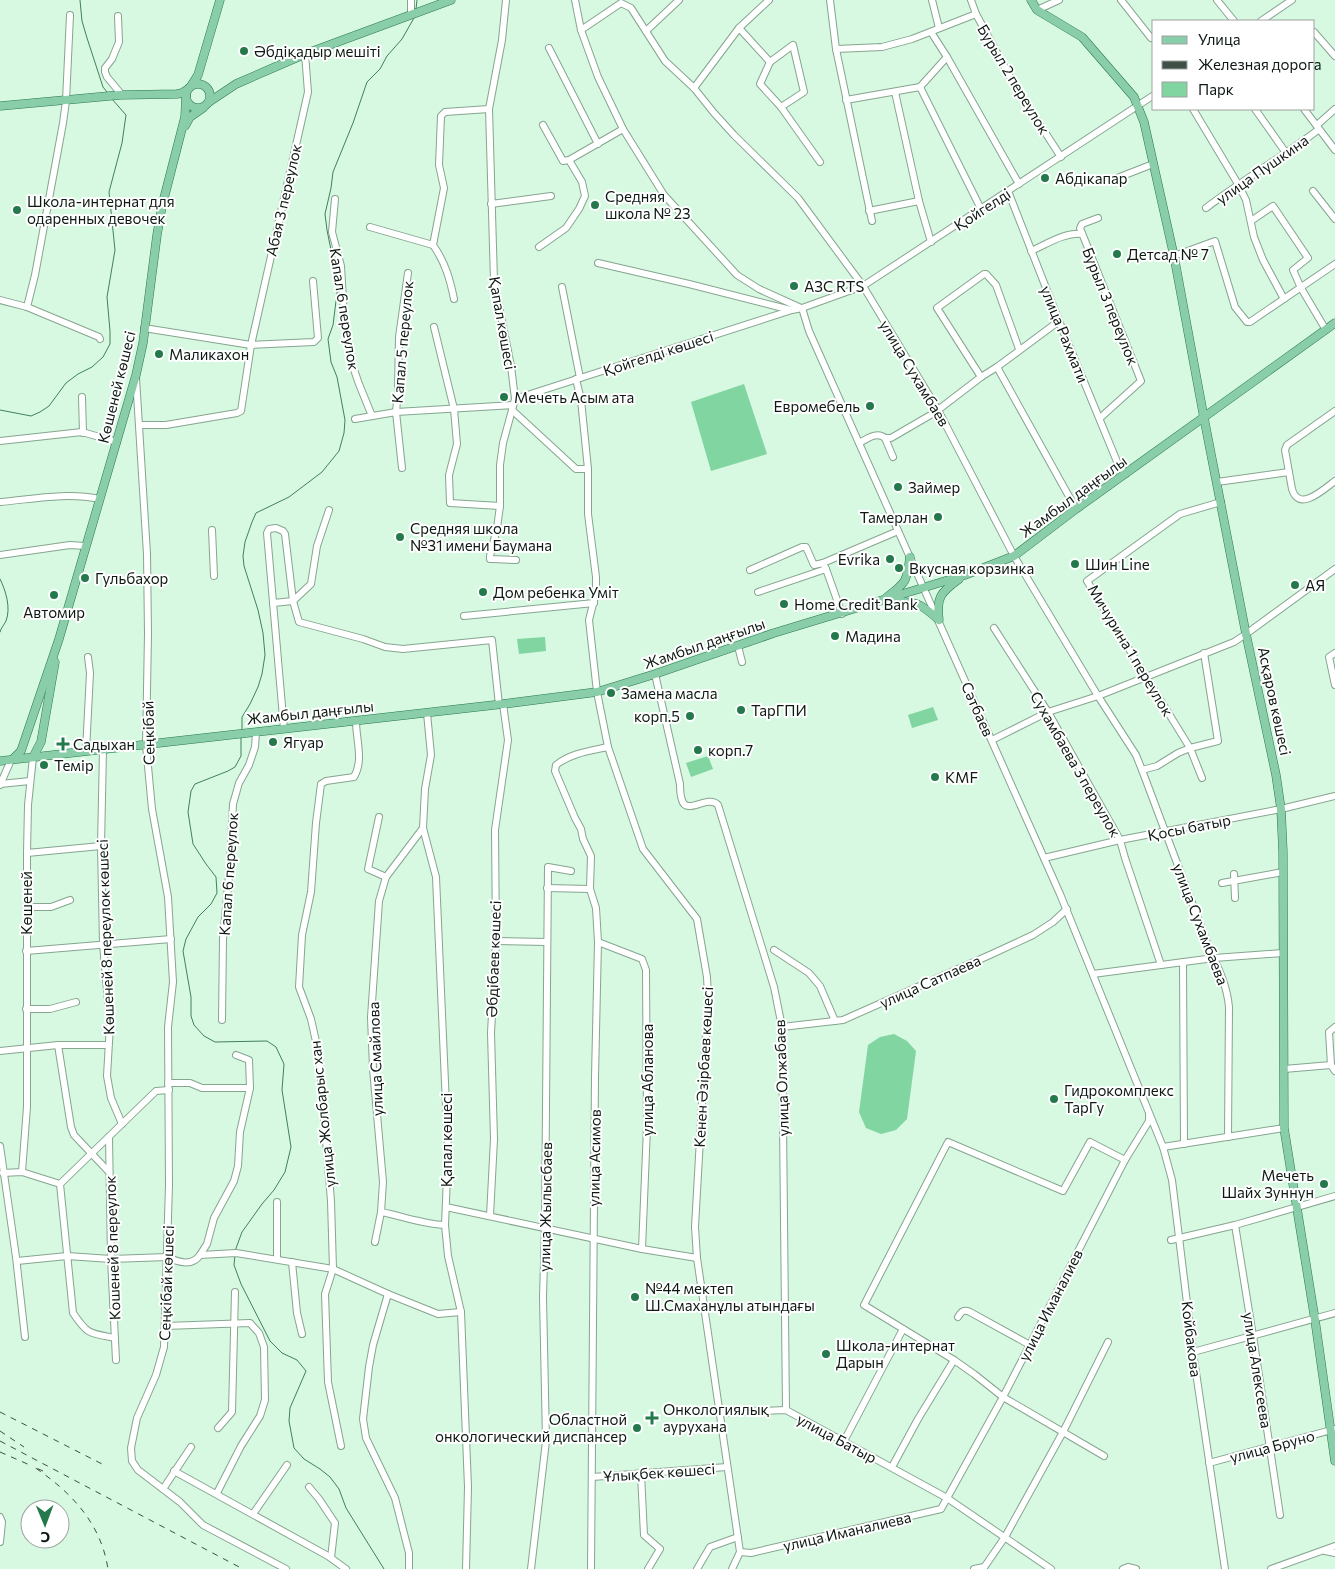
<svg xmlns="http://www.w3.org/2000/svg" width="1335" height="1569" font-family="Commissioner,sans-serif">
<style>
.green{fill:#80d5a0}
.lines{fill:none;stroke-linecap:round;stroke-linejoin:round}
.stream{stroke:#40815b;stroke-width:1}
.minor-casing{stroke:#86a590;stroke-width:8}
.major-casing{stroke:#2a794e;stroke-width:9}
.minor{stroke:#fff;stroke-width:6}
.major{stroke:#89cda9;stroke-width:8}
.rail{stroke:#3f5146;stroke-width:1;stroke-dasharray:6 6;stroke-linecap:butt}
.poi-dot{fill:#24794c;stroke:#fff;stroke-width:2}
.labels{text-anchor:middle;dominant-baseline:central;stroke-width:4;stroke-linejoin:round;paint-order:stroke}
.poi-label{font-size:15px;fill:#0d1912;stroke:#fff;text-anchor:start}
.street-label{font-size:15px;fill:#0d1912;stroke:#fff}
</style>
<rect width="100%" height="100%" fill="#d7f8e1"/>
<g class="green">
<polygon points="744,384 767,454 711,471 691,402"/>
<polygon points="545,637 546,651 519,654 517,639"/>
<polygon points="933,707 938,720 912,728 908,715"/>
<polygon points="708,756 713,769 691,777 686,763"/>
<polygon points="894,1034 907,1041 916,1051 907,1119 896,1130 881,1134 866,1128 859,1112 868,1045 880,1037"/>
</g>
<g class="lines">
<g class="stream">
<polyline points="80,0 82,21 87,38 103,87 107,92"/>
<polyline points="416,9 417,0"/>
<polyline points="0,410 31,416 40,412 49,406 66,383 78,374 92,367 103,357 110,344 110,331 107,297 115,250 109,192 122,143 126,115 112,99"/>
<path d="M0,579C6,591 11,608 6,621C4,625 1,628 0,632"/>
<polyline points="242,729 242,717 250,704 258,687 262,674 265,655 263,633 258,610 244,566 243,556 245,542 252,522 256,513 289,497 322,472 339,451 344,433 345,420 337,377 331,362 328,339 333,325 338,285 327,230 325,214 331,188 333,172 353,123 367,82 380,69 387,56 402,39 414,18"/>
<polyline points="235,1251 242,1232 262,1204 274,1190 285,1172 291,1147 282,1090 284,1064 276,1047 267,1041 215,1042 204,1036 194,1025 191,1016 191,997 183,951 186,939 198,917 211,904 217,893 216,877 206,864 193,844 188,812 191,791 195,784 228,771 235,767 241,756 241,736"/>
<polyline points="235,1255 234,1265 241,1284 270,1341 282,1353 297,1360 306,1371 290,1408 289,1421 294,1448 304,1459 320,1469 330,1477 339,1489 346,1508 384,1569"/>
</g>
<defs>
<g id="minor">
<polyline points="506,0 502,40 489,109 494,281 511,366 515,399 503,443 500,465 500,506 497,528 490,556 490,559 492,559 516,560"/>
<polyline points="575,0 581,30 598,77 623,129 664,195 737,275 759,289 801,308"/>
<polyline points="830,0 836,49 872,221"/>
<polyline points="932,0 939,28"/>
<polyline points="971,0 976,14 1015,86 1061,157"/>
<polyline points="1121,0 1151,38"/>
<polyline points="1217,0 1234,21"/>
<polyline points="1037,10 1059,0"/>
<polyline points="411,15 411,0"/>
<polyline points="118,16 119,42 112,59 105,68 105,72 107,77 122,95"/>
<polyline points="1261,21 1292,0"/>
<polyline points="739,28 770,62 760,84 781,107 820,162"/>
<path d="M581,30L621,3L631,8L665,61L694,88L714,113L734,135L798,198L863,286L938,410L1014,556L1098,696L1136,755L1142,770L1209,948C1218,967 1227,985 1229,1007L1228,1137"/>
<polyline points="646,31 679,0"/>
<polyline points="1314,32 1335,56"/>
<polyline points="549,48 598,144"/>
<polyline points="836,49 882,47 912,39 976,14"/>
<polyline points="947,57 1019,184"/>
<polyline points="770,62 793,45 804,92 781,107"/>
<polyline points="920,87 981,209"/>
<polyline points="694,88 739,28 769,0"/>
<polyline points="895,92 919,201"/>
<polyline points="846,100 920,87 947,57 931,32"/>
<polyline points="1193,109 1238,184 1246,200 1254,237 1263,260 1284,299"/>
<polyline points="1255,109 1286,153"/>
<polyline points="1304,109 1335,150"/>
<polyline points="543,125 563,161 569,160"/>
<polyline points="1317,125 1335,109"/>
<polyline points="1112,180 1153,164"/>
<polyline points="1008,191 1059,321 1118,464 1126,474"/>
<polyline points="1313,191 1335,219"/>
<polyline points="335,199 332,232 341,266 344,316 352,364 359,384 372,416"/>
<polyline points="491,204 551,196"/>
<path d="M1206,208C1243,180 1282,157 1318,130"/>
<polyline points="869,211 919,201 931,242"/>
<polyline points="1098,218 1082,224 1080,228 1141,381 1100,418"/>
<polyline points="1251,221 1273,206 1308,258 1293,270 1301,288 1326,330"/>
<polyline points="370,227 433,245"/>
<polyline points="539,247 566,228 579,209 585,196 582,182 569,160 623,129"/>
<path d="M1031,251C1047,244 1065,232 1082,234"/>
<polyline points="1174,256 1215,241 1235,307 1247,322 1250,322 1335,264"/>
<polyline points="598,263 689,284 791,310"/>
<polyline points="562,287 580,378"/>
<path d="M454,299C450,279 445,262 433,245L444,188L439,165L441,116L445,112L489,109"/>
<polyline points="0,300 27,307 99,337 100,339"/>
<polyline points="27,307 35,275 63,123 66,101 70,15"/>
<polyline points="802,308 809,331 1060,894 1163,1147 1172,1180 1193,1352 1225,1569"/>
<polyline points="434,327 454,409 457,444 449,475 450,503 500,506"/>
<polyline points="144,328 251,345 314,342 318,338 313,281"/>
<polyline points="997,367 1076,509"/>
<polyline points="981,377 937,308 984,274 986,274 996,285 1019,349"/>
<polyline points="136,378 147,554 148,634 146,745 152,809 168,897 173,982 168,1027 169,1185 164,1347 156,1375 137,1418 131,1448 132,1461 138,1470 180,1502 203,1525 286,1569"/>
<polyline points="576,379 581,400 588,469 588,514 596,577 596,592 589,620 597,692 608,747 643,849 697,919 707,977 708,997 695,1227 697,1258 740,1552 732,1569"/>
<polyline points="82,397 83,433"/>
<polyline points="515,399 792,310 802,308 863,286 1154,95"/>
<polyline points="512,410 576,469 588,469"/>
<path d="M1335,411L1287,445L1285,450L1292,489C1299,513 1324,489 1335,481"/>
<polyline points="355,419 396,412 513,405"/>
<polyline points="140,425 166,425 237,413 241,411 251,345 308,92 305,54"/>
<polyline points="885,438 893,457"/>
<polyline points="0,441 82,432 117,442"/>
<path d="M859,443C867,439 877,431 885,438H891L934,413L981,377L997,367L1059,321"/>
<polyline points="402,468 396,412 398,390 399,337 408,273"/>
<polyline points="1217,482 1289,472"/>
<path d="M0,502C33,499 67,492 100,499"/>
<polyline points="212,530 214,576"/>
<polyline points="0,555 70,545 85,546"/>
<polyline points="823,563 898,531"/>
<polyline points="750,570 802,547 806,547 814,565 823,563 826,569 842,614"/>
<polyline points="758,592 826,569"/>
<polyline points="273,603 293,601 311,584 317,546 329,510"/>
<polyline points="464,616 594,603"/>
<polyline points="994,628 1048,712 1120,840 1125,858 1161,965"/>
<polyline points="738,646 742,662"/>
<polyline points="1335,653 1329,657 1335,685"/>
<path d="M655,674L680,784C680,789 680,795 682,800C686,816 708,794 718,805L774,987L782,1027L786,1410"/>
<polyline points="427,713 431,755 425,789 423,828 436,877 448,1151 445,1225 448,1256 461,1312 468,1487 466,1569"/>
<polyline points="284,729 267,533 269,529 276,528 283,531 285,534 293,601 299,622 363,639 385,647 403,649 492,640 499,705"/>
<polyline points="992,740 1048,712 1098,696 1234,642 1246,634 1335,569"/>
<polyline points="103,749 101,846 103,944 110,1025 107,1076 111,1098 122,1124"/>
<polyline points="86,751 90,673 88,657"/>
<polyline points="1142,770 1157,766 1178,753 1190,748 1218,741 1204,653"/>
<polyline points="1202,778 1190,748 1087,581 1180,514 1221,502"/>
<polyline points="0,784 30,781"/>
<polyline points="0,785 11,760"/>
<polyline points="379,817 368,869 386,877"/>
<polyline points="27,853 101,846"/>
<polyline points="1044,858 1120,840 1281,809 1335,796"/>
<polyline points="1234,874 1235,898"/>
<polyline points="1222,883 1283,872"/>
<polyline points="547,888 590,889"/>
<polyline points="26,907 51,907 70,900"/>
<polyline points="496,941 547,942"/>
<polyline points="598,942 642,959 646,970 647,1127 642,1249"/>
<polyline points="774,950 809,973 820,986 835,1021"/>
<polyline points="26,951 171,939"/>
<polyline points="1183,962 1184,1144"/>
<polyline points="1093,974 1214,958 1283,953"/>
<polyline points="26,1009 50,1009 76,1002"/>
<polyline points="222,1020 223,939 230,865 233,804 239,783 249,765 255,747 256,732"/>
<polyline points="782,1027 843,1020 992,954 1033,935 1053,922 1067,909"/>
<polyline points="58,1045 71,1127 74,1135 109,1172"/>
<polyline points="0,1051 58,1045 108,1045"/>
<polyline points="1331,1065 1329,1032 1335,1027"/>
<polyline points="1284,1069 1331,1065 1335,1071"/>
<polyline points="168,1083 190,1083 202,1088 250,1088"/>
<polyline points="109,1137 111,1259 116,1360"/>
<polyline points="0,1146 16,1257 25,1337"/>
<polyline points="1163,1147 1284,1128"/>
<polyline points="22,1172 27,1107 27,853 28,805 33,757"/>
<path d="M3,1173L22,1172L60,1184L73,1313C88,1335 89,1333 115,1338"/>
<polyline points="60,1184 156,1091 169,1090"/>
<polyline points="446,1207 642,1249 697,1258"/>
<path d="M381,1212C402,1216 423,1224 445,1225"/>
<polyline points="490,1216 494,1139 491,1033 496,941 495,830 508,740 503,704"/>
<polyline points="1235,1225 1253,1336 1280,1515"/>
<polyline points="1171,1240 1235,1225 1335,1196"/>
<polyline points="375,1242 381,1212 383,1182 373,1069 371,1017 379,901 386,877 423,828"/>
<polyline points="200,1255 207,1244 214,1218 234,1181 238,1166 240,1132 250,1088 249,1060 236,1055"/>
<polyline points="277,1259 277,1202"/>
<path d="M17,1261L67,1256L111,1259L167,1257C178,1262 192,1267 200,1255L236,1253L333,1269L388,1294L438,1314L461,1312"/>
<polyline points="292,1262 297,1313 302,1334"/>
<polyline points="388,1294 373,1345 369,1367 363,1419 366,1438 395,1498 409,1553 409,1569"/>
<path d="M958,1317C961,1312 963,1309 970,1312L1030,1345"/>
<polyline points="165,1326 250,1323 259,1333 264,1347 265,1400 260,1416 241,1446 217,1493"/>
<polyline points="1193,1352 1335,1313"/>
<polyline points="719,1413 786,1410 947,1498 1051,1569"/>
<polyline points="218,1428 232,1412 235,1292"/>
<polyline points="844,1441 903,1329"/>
<path d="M341,1446L328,1382L325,1294L333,1269L331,1201L319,1055L311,1019L299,987L302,935L311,892L316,823L321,784L326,781L354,777C364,760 356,740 356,721"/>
<polyline points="1104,1456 1003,1397 974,1374 954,1360 864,1305 948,1142 1063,1191 1090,1142 1125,1160"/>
<polyline points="1209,1463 1335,1429"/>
<polyline points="892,1467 918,1419 954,1360"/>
<polyline points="174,1471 328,1556 346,1569"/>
<polyline points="641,1474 644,1535 660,1549 648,1569"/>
<polyline points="592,1477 727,1467"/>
<polyline points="309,1487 319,1499 335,1523 331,1558"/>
<polyline points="163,1489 191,1447"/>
<polyline points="253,1514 287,1465"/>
<polyline points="0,1517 2,1522 0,1542"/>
<polyline points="1325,1551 1335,1553"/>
<polyline points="740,1552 751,1553 941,1509 1003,1397 1125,1160 1149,1121 1149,1115"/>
<polyline points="531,1569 546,1441 543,1297 545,1228 548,867 571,871"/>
<path d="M591,1569L595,1077L598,942L596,908L590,889L591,856L583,839L581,829L575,818L555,771L556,765C571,753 590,751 608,747"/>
<polyline points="697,1569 710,1547 738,1537"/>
<polyline points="974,1569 984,1567"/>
<polyline points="983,1569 1005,1537 1063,1432 1108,1342"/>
<polyline points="1123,1569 1128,1567 1136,1569"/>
<polyline points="1271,1569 1335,1546"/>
</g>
<g id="major">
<polyline points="1031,0 1037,10 1082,37 1134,97 1144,122 1174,256 1204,418 1246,634 1276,775 1281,809 1283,852 1284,1128 1315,1320 1335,1461"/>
<circle cx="198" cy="96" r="12"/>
<polyline points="191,86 198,75 220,0"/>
<polyline points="209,102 236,84 305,54 451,0"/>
<polyline points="0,106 120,95 177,94 182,93 188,89"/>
<polyline points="185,126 190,117 203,108"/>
<path d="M887,597C906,583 907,581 910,557"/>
<path d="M890,601C917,602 919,602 939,620C936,597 941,592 959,579"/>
<polyline points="33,757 41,742 55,662"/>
<polyline points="13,759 21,751 59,639 136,375 143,343 157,235 162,206 185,117 186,96"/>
<polyline points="0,761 503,704 597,692 655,674 774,633 965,575 1014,556 1076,509 1335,323"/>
</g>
</defs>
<use href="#minor" class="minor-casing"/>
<use href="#major" class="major-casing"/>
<use href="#minor" class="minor"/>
<use href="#major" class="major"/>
<g class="rail">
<polyline points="0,1412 104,1465"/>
<polyline points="0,1431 24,1447"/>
<polyline points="0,1441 243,1569"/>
<polyline points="0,1452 32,1466"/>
<path d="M43,1471L34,1467C71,1492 101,1523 108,1569"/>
</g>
</g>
<g class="poi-dot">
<circle cx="244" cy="51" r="5"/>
<circle cx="1045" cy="178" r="5"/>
<circle cx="595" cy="205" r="5"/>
<circle cx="17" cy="210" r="5"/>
<circle cx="1117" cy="254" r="5"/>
<circle cx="794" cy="286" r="5"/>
<circle cx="159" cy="354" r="5"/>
<circle cx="504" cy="397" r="5"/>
<circle cx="870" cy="406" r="5"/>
<circle cx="898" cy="487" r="5"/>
<circle cx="938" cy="517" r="5"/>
<circle cx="400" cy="537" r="5"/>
<circle cx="890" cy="559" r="5"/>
<circle cx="1075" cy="564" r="5"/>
<circle cx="899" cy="568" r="5"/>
<circle cx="85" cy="578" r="5"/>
<circle cx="1295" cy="585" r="5"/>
<circle cx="483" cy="592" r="5"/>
<circle cx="54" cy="595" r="5"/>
<circle cx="784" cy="604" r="5"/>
<circle cx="835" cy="636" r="5"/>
<circle cx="611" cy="693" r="5"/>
<circle cx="741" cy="710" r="5"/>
<circle cx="690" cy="716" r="5"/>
<circle cx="273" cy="742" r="5"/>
<path d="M60.5 736.5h5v5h5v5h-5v5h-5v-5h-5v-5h5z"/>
<circle cx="698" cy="750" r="5"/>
<circle cx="44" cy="765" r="5"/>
<circle cx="935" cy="777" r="5"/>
<circle cx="1054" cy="1099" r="5"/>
<circle cx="1324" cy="1184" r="5"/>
<circle cx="635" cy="1297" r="5"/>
<circle cx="826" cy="1354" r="5"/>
<path d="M649.5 1410.5h5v5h5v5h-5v5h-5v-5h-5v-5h5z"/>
<circle cx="637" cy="1428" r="5"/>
</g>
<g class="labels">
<g class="poi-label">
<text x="254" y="51">Әбдіқадыр мешіті</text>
<text x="1055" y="178">Абдiкапар</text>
<text x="605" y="196">Средняя<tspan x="605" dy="17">школа № 23</tspan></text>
<text x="27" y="201">Школа-интернат для<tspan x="27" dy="17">одаренных девочек</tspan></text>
<text x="1127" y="254">Детсад № 7</text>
<text x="804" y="286">АЗС RTS</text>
<text x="169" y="354">Маликахон</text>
<text x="514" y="397">Мечеть Асым ата</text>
<text x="860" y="406" text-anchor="end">Евромебель</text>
<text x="908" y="487">Займер</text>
<text x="928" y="517" text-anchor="end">Тамерлан</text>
<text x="410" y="528">Средняя школа<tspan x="410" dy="17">№31 имени Баумана</tspan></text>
<text x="880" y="559" text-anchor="end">Evrika</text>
<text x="1085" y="564">Шин Line</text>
<text x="909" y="568">Вкусная корзинка</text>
<text x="95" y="578">Гульбахор</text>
<text x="1305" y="585">АЯ</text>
<text x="493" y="592">Дом ребенка Умiт</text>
<text x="794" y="604">Home Credit Bank</text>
<text x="54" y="612" text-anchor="middle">Автомир</text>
<text x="845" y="636">Мадина</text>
<text x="621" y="693">Замена масла</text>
<text x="751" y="710">ТарГПИ</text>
<text x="680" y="716" text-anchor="end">корп.5</text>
<text x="283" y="742">Ягуар</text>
<text x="73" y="744">Садыхан</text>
<text x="708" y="750">корп.7</text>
<text x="54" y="765">Темір</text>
<text x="945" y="777">KMF</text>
<text x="1064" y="1090">Гидрокомплекс<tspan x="1064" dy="17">ТарГу</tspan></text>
<text x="1314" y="1175" text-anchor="end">Мечеть<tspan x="1314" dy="17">Шайх Зуннун</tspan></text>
<text x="645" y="1288">№44 мектеп<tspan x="645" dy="17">Ш.Смаханұлы атындағы</tspan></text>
<text x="836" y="1345">Школа-интернат<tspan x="836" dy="17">Дарын</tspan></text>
<text x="663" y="1409">Онкологиялық<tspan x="663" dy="17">аурухана</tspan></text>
<text x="627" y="1419" text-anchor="end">Областной<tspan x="627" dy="17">онкологический диспансер</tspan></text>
</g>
<g class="street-label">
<text transform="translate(1014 79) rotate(59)">Бурыл 2 переулок</text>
<text transform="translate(1262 169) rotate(-35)">улица Пушкина</text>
<text transform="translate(283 200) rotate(-77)">Абая 3 переулок</text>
<text transform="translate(982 209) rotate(-33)">Қойгелді</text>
<text transform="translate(1111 306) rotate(68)">Бурыл 3 переулок</text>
<text transform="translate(345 309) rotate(81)">Капал 6 переулок</text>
<text transform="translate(503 323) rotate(80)">Қапал көшесі</text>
<text transform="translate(1065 334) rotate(68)">улица Рахмати</text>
<text transform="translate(402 342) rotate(-85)">Капал 5 переулок</text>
<text transform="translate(658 353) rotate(-18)">Қойгелді көшесі</text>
<text transform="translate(915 373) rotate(59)">улица Сухамбаев</text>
<text transform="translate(116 387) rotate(-76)">Көшеней көшесі</text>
<text transform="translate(1073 496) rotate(-36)">Жамбыл даңғылы</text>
<text transform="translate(704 643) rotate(-19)">Жамбыл даңғылы</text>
<text transform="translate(1131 650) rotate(59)">Мичурина 1 переулок</text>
<text transform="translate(1275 701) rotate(78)">Асқаров көшесі</text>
<text transform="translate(978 709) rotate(66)">Сәтбаев</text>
<text transform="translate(310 712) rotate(-6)">Жамбыл даңғылы</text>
<text transform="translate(148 733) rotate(-91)">Сеңкібай</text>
<text transform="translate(1076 764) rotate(60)">Сухамбаева 3 переулок</text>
<text transform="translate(1189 827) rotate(-11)">Қосы батыр</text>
<text transform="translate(228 874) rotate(-86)">Капал 6 переулок</text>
<text transform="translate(26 903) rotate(-90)">Көшеней</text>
<text transform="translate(1201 924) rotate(69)">улица Сухамбаева</text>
<text transform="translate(105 937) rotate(-92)">Көшеней 8 переулок көшесі</text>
<text transform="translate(493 959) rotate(-88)">Әбдібаев көшесі</text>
<text transform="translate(930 981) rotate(-24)">улица Сатпаева</text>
<text transform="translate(375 1059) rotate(-92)">улица Смайлова</text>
<text transform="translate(703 1067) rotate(-87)">Кенен Әзірбаев көшесі</text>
<text transform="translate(781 1078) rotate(-92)">улица Олжабаев</text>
<text transform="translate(647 1080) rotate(-90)">улица Абланова</text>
<text transform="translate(322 1114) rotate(-96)">улица Жолбарыс хан</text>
<text transform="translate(446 1140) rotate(-90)">Қапал көшесі</text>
<text transform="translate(594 1158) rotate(-89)">улица Асимов</text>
<text transform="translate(545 1207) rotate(-89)">улица Жылысбаев</text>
<text transform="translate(112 1248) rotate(-92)">Кошеней 8 переулок</text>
<text transform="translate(166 1283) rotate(-88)">Сеңкібай көшесі</text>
<text transform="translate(1050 1305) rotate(-63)">улица Иманалиев</text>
<text transform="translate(1192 1339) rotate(83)">Койбакова</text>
<text transform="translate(1258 1370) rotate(81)">улица Алексеева</text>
<text transform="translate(837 1438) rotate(28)">улица Батыр</text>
<text transform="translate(1272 1446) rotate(-15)">улица Бруно</text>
<text transform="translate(659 1472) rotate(-4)">Ұлықбек көшесі</text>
<text transform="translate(847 1531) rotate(-13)">улица Иманалиева</text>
</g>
</g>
<rect x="1152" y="20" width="162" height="90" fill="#ffffff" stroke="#9ea3a0"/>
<rect x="1162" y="36" width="25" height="8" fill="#89cda9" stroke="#9ea3a0"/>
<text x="1198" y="45" font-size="15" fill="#0d1912">Улица</text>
<rect x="1162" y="61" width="25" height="8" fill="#3f5146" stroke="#9ea3a0"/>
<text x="1198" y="70" font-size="15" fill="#0d1912">Железная дорога</text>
<rect x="1162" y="82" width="25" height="15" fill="#80d5a0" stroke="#9ea3a0"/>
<text x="1198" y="95" font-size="15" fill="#0d1912">Парк</text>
<g transform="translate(45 1524) rotate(179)"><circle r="24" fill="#ffffff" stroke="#9ea3a0"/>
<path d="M0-4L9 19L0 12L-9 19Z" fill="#24794c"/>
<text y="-8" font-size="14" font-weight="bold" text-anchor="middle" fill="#0d1912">С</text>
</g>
</svg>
